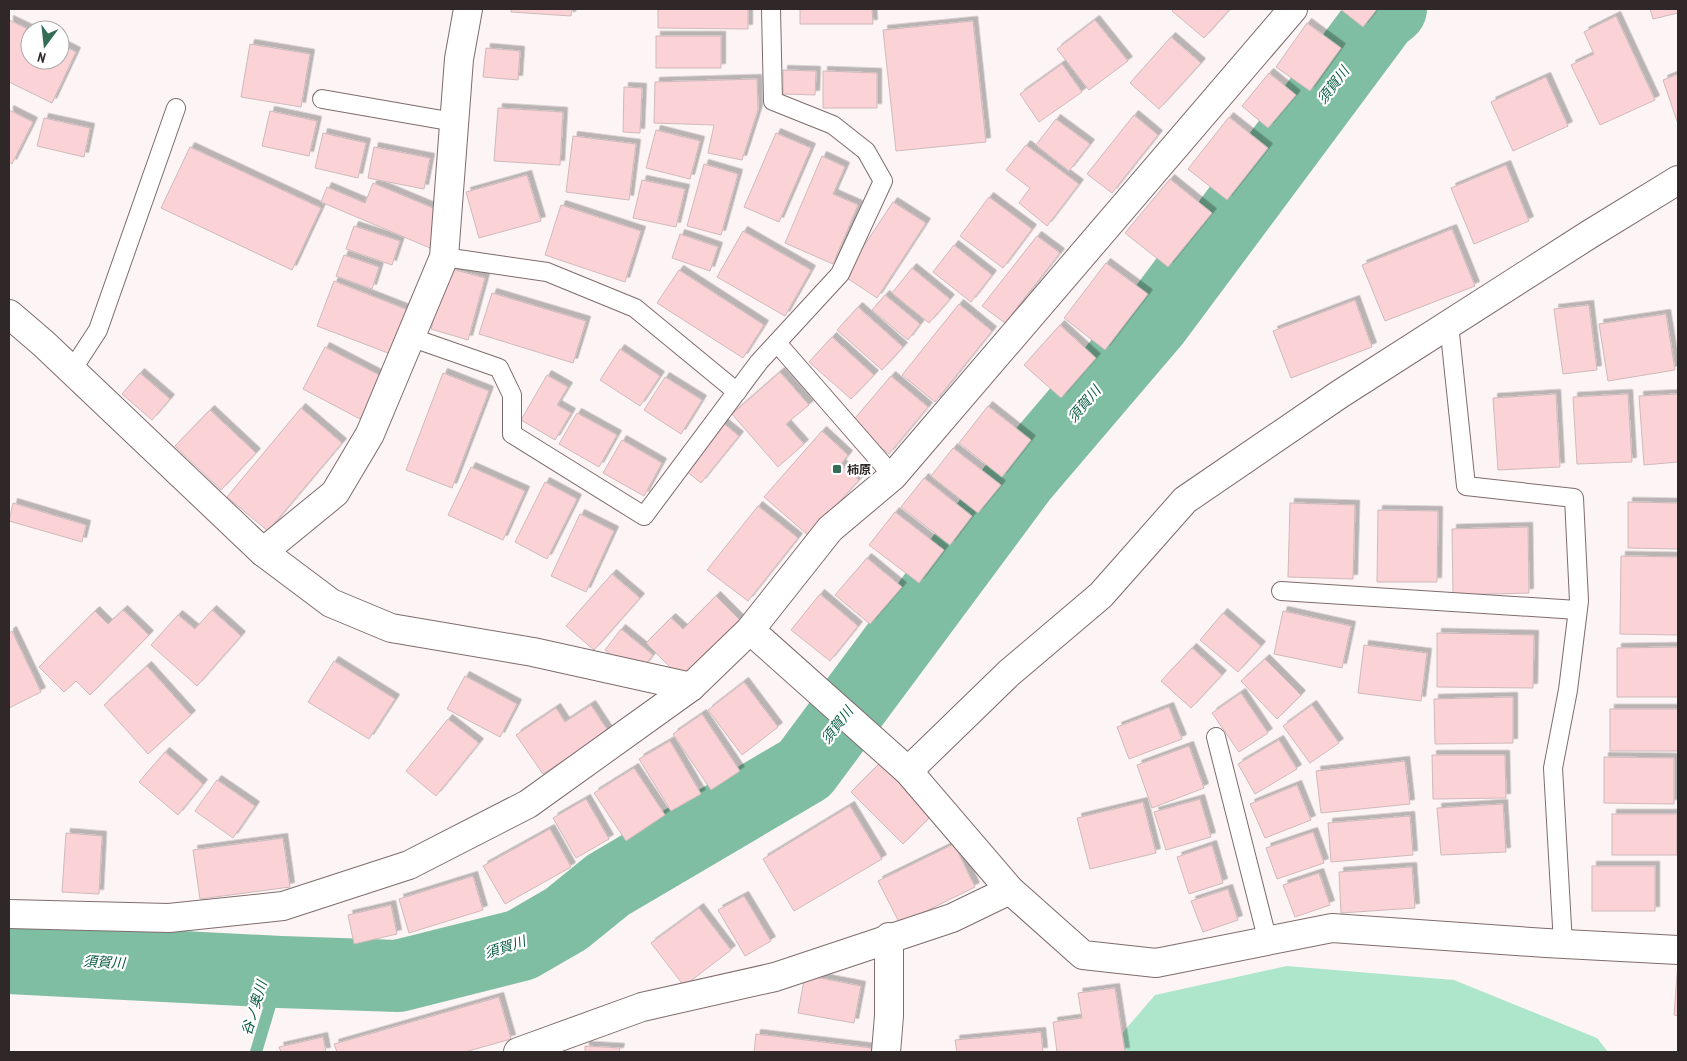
<svg xmlns="http://www.w3.org/2000/svg" width="1687" height="1061" font-family="'PT Sans Narrow','Noto Sans JP',sans-serif">
<style>
.green{fill:#ade6cb}
.lines{fill:none;stroke-linecap:round;stroke-linejoin:round}
.stream{stroke:#7fbea2;stroke-width:12}
.river{stroke:#7fbea2;stroke-width:72}
.building{fill:#fbd2d5;stroke:#cfbabb;filter:url(#shadow)}
.lane-casing{stroke:#7f6c6d;stroke-width:20}
.street-casing{stroke:#7f6c6d;stroke-width:30}
.lane{stroke:#fff;stroke-width:18}
.street{stroke:#fff;stroke-width:28}
.poi-dot{fill:#356e56;stroke:#fff;stroke-width:2}
.labels{text-anchor:middle;dominant-baseline:central;stroke-width:4.5;stroke-linejoin:round;paint-order:stroke}
.poi-label{font-size:12px;font-weight:bold;fill:#302828;stroke:#fff;text-anchor:start}
.water-label{font-size:14px;font-style:italic;fill:#075a40;stroke:#fff}
</style>
<defs>
<filter id="shadow"><feDropShadow dx="4.5" dy="-4.5" stdDeviation="0" flood-color="#0004"/></filter>
</defs>
<rect width="100%" height="100%" fill="#fdf4f5"/>
<polygon class="green" points="1287,966 1454,980 1597,1038 1608,1052 1106,1052 1155,995"/>
<g class="lines">
<polyline class="stream" points="256,1052 280,972"/>
<polyline class="river" points="9,958 280,972 398,976 521,945 566,919 608,885 805,769 1021,478 1154,322 1381,17 1391,9"/>
</g>
<g class="building">
<polygon points="511,9 572,9 571,16 511,12"/>
<polygon points="658,9 748,9 748,29 658,28"/>
<polygon points="800,9 872,9 873,24 800,24"/>
<polygon points="1174,9 1230,9 1204,38 1172,11"/>
<polygon points="1340,9 1377,9 1363,27"/>
<polygon points="1650,9 1678,9 1678,13 1653,19"/>
<polygon points="1616,16 1655,100 1600,125 1571,65 1594,54 1584,32"/>
<polygon points="9,20 30,30 30,60 60,60 60,44 76,52 52,103 9,82"/>
<polygon points="1095,20 1128,61 1089,90 1057,49"/>
<polygon points="973,21 986,142 896,151 883,30"/>
<polygon points="1307,23 1341,48 1310,91 1276,67"/>
<rect x="656" y="36" width="65" height="32"/>
<polygon points="1171,37 1201,63 1159,109 1130,83"/>
<polygon points="250,44 310,54 301,107 241,97"/>
<polygon points="486,48 520,51 518,80 483,77"/>
<polygon points="1062,64 1082,92 1039,122 1020,94"/>
<polygon points="783,70 816,71 815,95 783,94"/>
<polygon points="823,71 877,73 877,108 823,108"/>
<polygon points="1269,73 1296,95 1268,128 1242,106"/>
<polygon points="1678,74 1678,124 1663,80"/>
<polygon points="1546,77 1568,126 1513,151 1491,102"/>
<polygon points="757,79 758,110 742,160 708,153 714,125 654,123 655,82"/>
<polygon points="624,87 642,88 640,133 623,132"/>
<polygon points="498,108 563,112 560,165 494,161"/>
<polygon points="9,110 33,122 12,164 9,162"/>
<polygon points="270,111 317,121 309,156 262,146"/>
<polygon points="1134,115 1158,135 1112,193 1087,174"/>
<polygon points="1229,117 1268,148 1227,200 1188,169"/>
<polygon points="44,118 90,128 84,157 37,146"/>
<polygon points="1056,119 1090,144 1069,171 1036,145"/>
<polygon points="656,130 700,141 690,179 646,168"/>
<polygon points="323,133 366,143 358,178 315,168"/>
<polygon points="776,133 811,148 779,222 744,207"/>
<polygon points="573,136 636,144 629,200 566,192"/>
<polygon points="1026,145 1079,184 1047,226 1019,203 1030,188 1006,170"/>
<polygon points="190,147 321,208 292,270 161,208"/>
<polygon points="374,147 430,158 424,189 368,178"/>
<polygon points="822,156 845,167 833,194 858,205 833,264 785,243"/>
<polygon points="704,164 738,174 721,235 687,226"/>
<polygon points="1506,165 1529,221 1474,244 1451,188"/>
<polygon points="527,175 541,221 479,238 466,192"/>
<polygon points="1170,179 1212,213 1168,267 1125,233"/>
<polygon points="642,180 685,189 676,227 633,218"/>
<polygon points="373,183 445,213 430,248 321,202 327,187 365,203"/>
<polygon points="989,197 1032,229 1003,268 960,236"/>
<polygon points="893,202 926,223 877,298 844,276"/>
<polygon points="561,205 641,231 625,282 545,255"/>
<polygon points="354,226 400,241 392,265 346,249"/>
<polygon points="1452,229 1475,286 1385,321 1362,265"/>
<polygon points="743,231 811,270 785,316 717,277"/>
<polygon points="680,234 718,247 710,271 672,258"/>
<polygon points="1037,236 1060,253 1005,323 982,306"/>
<polygon points="954,245 992,275 971,302 933,272"/>
<polygon points="344,255 379,267 372,289 336,276"/>
<polygon points="1106,263 1148,294 1105,350 1064,318"/>
<polygon points="448,268 485,278 468,340 431,329"/>
<polygon points="912,268 950,299 929,323 892,293"/>
<polygon points="679,270 764,325 743,358 657,303"/>
<polygon points="334,281 413,312 396,356 317,326"/>
<polygon points="492,293 586,321 573,363 479,334"/>
<polygon points="885,295 920,324 908,340 872,310"/>
<polygon points="1355,300 1372,347 1291,378 1273,331"/>
<polygon points="959,304 992,331 935,402 902,375"/>
<polygon points="1589,305 1597,370 1563,374 1554,309"/>
<polygon points="858,307 903,347 882,370 837,330"/>
<polygon points="1666,314 1675,370 1608,381 1599,324"/>
<polygon points="1060,325 1096,358 1061,398 1024,365"/>
<polygon points="832,337 874,375 851,399 809,362"/>
<polygon points="325,347 383,377 360,419 303,389"/>
<polygon points="620,349 660,376 640,406 600,380"/>
<polygon points="780,372 809,405 786,424 804,444 778,467 732,414"/>
<polygon points="140,373 170,399 152,420 122,394"/>
<polygon points="443,373 489,391 452,488 406,470"/>
<polygon points="547,375 568,387 557,405 571,413 555,440 521,420"/>
<polygon points="891,376 928,407 889,454 851,423"/>
<polygon points="665,377 702,400 681,434 644,410"/>
<polygon points="1556,394 1560,467 1498,470 1493,398"/>
<polygon points="1628,394 1632,462 1577,464 1573,397"/>
<polygon points="1678,394 1678,462 1644,465 1639,396"/>
<polygon points="988,406 1031,440 1002,477 959,443"/>
<polygon points="301,408 342,443 268,531 227,497"/>
<polygon points="210,410 256,453 221,490 175,446"/>
<polygon points="577,413 617,435 599,467 559,444"/>
<polygon points="723,423 739,436 701,483 685,470"/>
<polygon points="822,431 848,455 841,464 859,480 809,536 764,497"/>
<polygon points="622,440 662,463 644,496 603,473"/>
<polygon points="953,448 1001,485 978,513 931,476"/>
<polygon points="471,467 525,491 503,540 448,515"/>
<polygon points="924,478 972,516 950,545 901,507"/>
<polygon points="545,482 577,499 547,559 515,542"/>
<polygon points="1628,502 1678,503 1678,549 1628,548"/>
<polygon points="13,503 86,525 82,542 9,521"/>
<polygon points="1290,503 1355,505 1353,579 1288,577"/>
<polygon points="758,506 798,538 748,601 707,570"/>
<polygon points="1378,510 1438,511 1437,582 1377,582"/>
<polygon points="895,512 944,550 919,583 869,545"/>
<polygon points="580,514 614,531 586,592 551,576"/>
<polygon points="1528,527 1529,593 1453,595 1452,529"/>
<polygon points="1621,556 1678,557 1678,635 1620,634"/>
<polygon points="867,558 902,587 870,624 835,595"/>
<polygon points="612,574 640,598 594,650 566,626"/>
<polygon points="820,594 858,626 830,661 791,630"/>
<polygon points="716,596 743,623 685,682 646,643 671,618 683,629"/>
<polygon points="123,610 149,635 90,695 76,681 64,692 39,667 95,611 108,624"/>
<polygon points="212,610 241,636 197,686 151,645 178,615 195,629"/>
<polygon points="1283,611 1351,626 1342,668 1274,654"/>
<polygon points="1223,613 1261,646 1238,672 1200,640"/>
<polygon points="621,629 653,655 637,675 605,650"/>
<polygon points="12,631 41,692 9,708 9,633"/>
<polygon points="1437,633 1534,635 1533,688 1437,687"/>
<polygon points="1364,645 1427,653 1421,701 1358,693"/>
<polygon points="1678,647 1678,697 1617,697 1617,648"/>
<polygon points="1192,648 1222,675 1191,708 1161,681"/>
<polygon points="1265,659 1301,695 1277,719 1241,681"/>
<polygon points="334,661 395,699 369,739 308,702"/>
<polygon points="147,666 191,715 148,754 104,705"/>
<polygon points="465,676 517,704 500,737 447,709"/>
<polygon points="744,682 778,727 742,755 708,710"/>
<polygon points="1241,693 1268,733 1239,752 1212,713"/>
<polygon points="1513,697 1513,743 1435,744 1434,699"/>
<polygon points="591,705 608,731 543,774 516,735 556,708 565,722"/>
<polygon points="1312,705 1339,743 1310,763 1283,726"/>
<polygon points="1169,707 1182,739 1129,759 1117,727"/>
<rect x="1610" y="709" width="68" height="42"/>
<polygon points="702,714 740,771 711,790 673,734"/>
<polygon points="448,719 479,743 436,796 406,771"/>
<polygon points="1279,740 1297,769 1255,794 1238,764"/>
<polygon points="670,741 701,794 671,811 639,759"/>
<polygon points="1189,746 1204,788 1152,808 1137,765"/>
<polygon points="165,752 203,784 178,815 139,782"/>
<polygon points="1432,755 1505,755 1506,798 1433,799"/>
<polygon points="1604,757 1674,758 1674,804 1604,803"/>
<polygon points="1405,761 1410,804 1321,813 1316,771"/>
<polygon points="880,763 931,816 903,844 851,792"/>
<polygon points="634,768 665,815 626,841 594,793"/>
<polygon points="217,780 255,806 233,838 195,811"/>
<polygon points="1297,785 1311,820 1265,838 1250,804"/>
<polygon points="586,799 609,839 576,858 553,818"/>
<polygon points="1200,799 1211,837 1166,850 1154,812"/>
<polygon points="1143,802 1156,853 1090,869 1077,818"/>
<polygon points="1503,804 1506,852 1441,855 1437,808"/>
<polygon points="850,806 882,859 794,911 763,859"/>
<rect x="1612" y="814" width="65" height="41"/>
<polygon points="1410,816 1413,855 1331,862 1328,823"/>
<polygon points="550,829 571,867 505,904 483,866"/>
<polygon points="1313,832 1324,863 1277,879 1266,848"/>
<polygon points="66,833 102,836 99,894 62,892"/>
<polygon points="283,838 290,887 200,899 193,850"/>
<polygon points="954,844 975,887 900,924 878,881"/>
<polygon points="1212,845 1223,883 1189,894 1177,857"/>
<rect x="1592" y="866" width="63" height="45"/>
<polygon points="1412,867 1415,908 1341,913 1339,872"/>
<polygon points="1319,873 1330,905 1295,917 1283,885"/>
<polygon points="473,876 483,910 409,933 399,899"/>
<polygon points="1228,889 1238,920 1203,932 1191,901"/>
<polygon points="744,896 771,941 745,956 718,910"/>
<polygon points="391,905 397,934 354,944 348,915"/>
<polygon points="699,908 731,950 684,986 651,943"/>
<polygon points="1678,962 1678,1016 1674,1015"/>
<polygon points="805,975 861,986 854,1023 798,1013"/>
<polygon points="1115,988 1125,1052 1057,1052 1053,1022 1082,1018 1078,993"/>
<polygon points="499,997 511,1039 465,1052 337,1052 334,1044"/>
<polygon points="1041,1032 1043,1052 957,1052 955,1040"/>
<polygon points="756,1034 872,1048 872,1052 754,1052"/>
<polygon points="323,1037 326,1052 281,1052 279,1047"/>
<polygon points="585,1046 620,1048 619,1052 585,1052"/>
</g>
<g class="lines">
<defs>
<g id="lane">
<polyline points="322,99 454,122"/>
<polyline points="444,257 547,272 635,308 737,392"/>
<polyline points="1449,324 1466,486 1574,498 1579,601 1568,690 1553,768 1563,944"/>
<polyline points="410,337 499,368 512,395 512,434 644,516 759,362 840,274 883,181 866,151 833,125 773,101 771,9"/>
<polyline points="777,343 893,476"/>
<polyline points="72,370 98,330 176,108"/>
<polyline points="1281,591 1577,610"/>
<polyline points="1216,737 1268,942"/>
</g>
<g id="street">
<polyline points="9,314 44,344 263,552 331,603 391,628 533,652 691,687"/>
<polyline points="263,552 335,493 370,434 444,257 459,59 468,9"/>
<polyline points="750,630 908,771 1010,890 1083,955 1156,963 1332,928 1546,943 1678,950"/>
<polyline points="908,771 1009,673 1101,595 1185,500 1340,394 1590,234 1678,180"/>
<polyline points="9,914 169,918 283,906 409,865 528,804 691,687 750,630 830,529 893,476 1293,9"/>
<polyline points="518,1052 642,1007 775,977 952,918 1010,890"/>
<polyline points="886,1052 889,1016 889,937"/>
</g>
</defs>
<use href="#lane" class="lane-casing"/>
<use href="#street" class="street-casing"/>
<use href="#lane" class="lane"/>
<use href="#street" class="street"/>
</g>
<rect class="poi-dot" x="832" y="464" width="10" height="10" rx="2.5"/>
<g class="labels">
<g class="poi-label">
<text x="847" y="469">柿原</text>
</g>
<g class="water-label">
<text transform="translate(1333 85) rotate(-53)">須賀川</text>
<text transform="translate(1084 404) rotate(-50)">須賀川</text>
<text transform="translate(837 725) rotate(-53)">須賀川</text>
<text transform="translate(505 947) rotate(-18)">須賀川</text>
<text transform="translate(104 962) rotate(3)">須賀川</text>
<text transform="translate(254 1008) rotate(-73)">谷ノ奥川</text>
</g>
</g>
<rect width="1687" height="1061" fill="none" stroke="#302828" stroke-width="20"/>
<g transform="translate(45 45) rotate(195)"><circle r="24" fill="#ffffff" stroke="#aca9a9"/>
<path d="M0-4L9 19L0 12L-9 19Z" fill="#356e56"/>
<text y="-8" font-size="14" font-weight="bold" text-anchor="middle" fill="#302828">N</text>
</g>
</svg>
